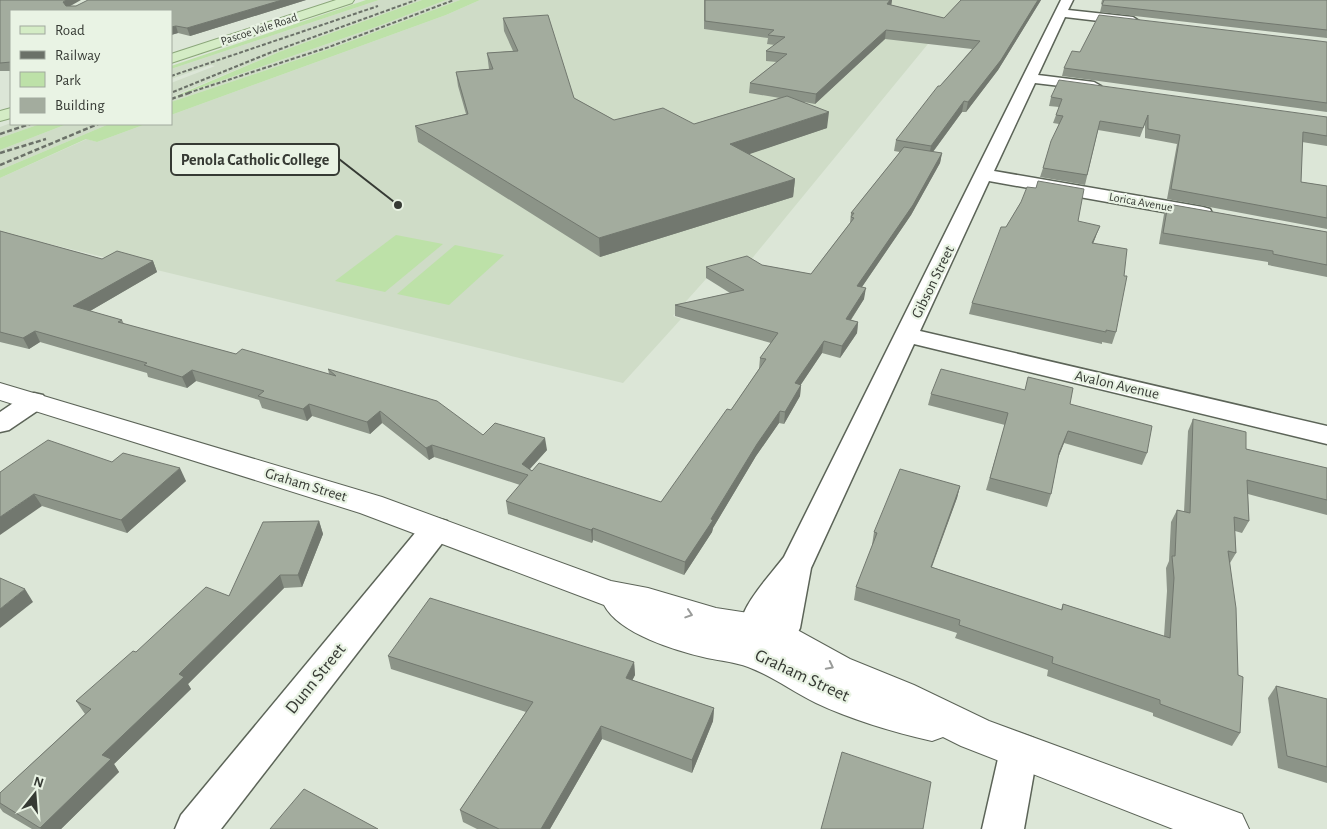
<svg xmlns="http://www.w3.org/2000/svg" width="1327" height="829" font-family="'Alegreya Sans',sans-serif">
<style>
.built{fill:#cfdcc7}
.green{fill:#bde1a8}
.lines{fill:none;stroke-linecap:round;stroke-linejoin:round}
.minor-casing{stroke:#5c6458;stroke-width:3}
.tertiary-casing{stroke:#5c6458;stroke-width:2}
.primary-casing{stroke:#8aa679;stroke-width:2}
.minor{fill:#fff;fill-rule:evenodd}
.tertiary{fill:#fff;fill-rule:evenodd}
.primary{fill:#d4ecc5;fill-rule:evenodd}
.rail-far1{stroke:#6b7168;stroke-width:2;stroke-dasharray:4 2;stroke-linecap:butt}
.rail{stroke:#6b7168;stroke-width:2.5;stroke-dasharray:5 2.5;stroke-linecap:butt}
.wall{fill:#8c9488}
.shaded-wall{fill:#72786f}
.building{fill:#a3ac9e;stroke:#72786f}
.oneway{stroke:#9a9c9a}
.labels{text-anchor:middle;dominant-baseline:central;stroke-width:4.5;stroke-linejoin:round;paint-order:stroke}
.far-street-label{font-size:12px;fill:#363a34;stroke:#e9f3e4}
.street-label{font-size:15px;fill:#363a34;stroke:#e9f3e4}
.near-street-label{font-size:18px;fill:#363a34;stroke:#e9f3e4}
.leader{fill:none;stroke:#363a34;stroke-width:2}
.callout-dot{fill:#363a34;stroke:#e9f3e4;stroke-width:2}
.callout{fill:#e9f3e4;stroke:#363a34;stroke-width:2}
.callout-label{font-size:16px;text-anchor:middle;font-weight:bold;fill:#363a34}
</style>
<rect width="100%" height="100%" fill="#dce6d7"/>
<g class="built">
<polygon points="379,0 422,0 279,52 171,97 171,83 215,66 211,65 171,79 171,69"/>
<polygon points="446,0 460,0 335,47 171,102 171,98 376,27"/>
<polygon points="480,0 964,0 745,267 722,261 673,316 681,319 623,383 0,232 0,178 87,139 97,142 146,124 171,124 171,115 446,15"/>
<polygon points="11,123 11,124 40,124 0,138 0,127"/>
<polygon points="67,124 109,124 0,170 0,150"/>
</g>
<g class="green">
<polygon points="366,0 379,0 171,69 171,66"/>
<polygon points="422,0 446,0 376,27 171,98 279,52"/>
<polygon points="460,0 480,0 446,15 171,115 171,102 335,47"/>
<polygon points="40,124 67,124 0,150 0,138"/>
<polygon points="109,124 146,124 97,142 86,139 0,178 0,170"/>
<polygon points="396,235 443,244 385,292 335,281"/>
<polygon points="455,245 504,255 449,305 397,294"/>
</g>
<g class="lines">
<defs>
<g id="minor">
<path d="M1061,0H1073L1068,10L1133,17L1139,21L1133,25L1065,17L1038,75L1094,82L1101,86L1094,90L1035,83L994,171L1203,207L1210,209L1212,213L1210,217L1203,219L989,181L920,331L1327,426V444L914,344L811,568L800,628L795,638L773,660L761,664L744,659C724,620 762,586 784,557Z"/>
<polygon points="34,393 43,395 47,401 43,407 9,430 0,432 0,412 25,395"/>
<polygon points="436,518 447,521 451,529 447,537 221,829 175,829 181,815 425,521"/>
<polygon points="1019,733 1033,738 1038,750 1024,829 982,829 1000,750 1005,738"/>
</g>
<path id="tertiary" d="M0,383L382,497L611,581L648,588L716,608L755,614L790,626L850,659L914,685L989,721L1242,814L1249,829H1173L961,746L943,737L932,741C893,732 852,720 816,703C793,692 772,676 748,667C735,662 721,661 707,658C677,651 619,634 604,605L360,513L0,400Z"/>
<g id="primary">
<polygon points="336,0 354,0 352,3 171,63 171,54"/>
<polygon points="11,108 11,118 0,121 0,111"/>
</g>
</defs>
<use href="#minor" class="minor-casing"/>
<use href="#tertiary" class="tertiary-casing"/>
<use href="#primary" class="primary-casing"/>
<use href="#minor" class="minor"/>
<use href="#tertiary" class="tertiary"/>
<use href="#primary" class="primary"/>
<g class="rail-far1">
<polyline points="171,76 378,6"/>
<polyline points="173,92 272,52 416,0"/>
<polyline points="188,93 329,47 454,0"/>
</g>
<g class="rail">
<polyline points="171,99 192,92"/>
<polyline points="0,134 30,124"/>
<polyline points="0,153 46,139"/>
<polyline points="0,165 98,124"/>
</g>
</g>
<g class="wall">
<polygon points="0,0 71,6 306,0 190,36 178,33 171,35 171,11 11,11 11,71 0,71"/>
<polygon points="704,0 892,0 891,5 944,18 961,0 1041,0 998,70 966,112 962,112 933,152 942,153 940,163 911,215 862,287 864,299 851,320 858,322 857,333 840,358 822,353 801,384 800,396 784,424 779,423 756,456 713,528 712,532 684,575 593,540 592,543 508,514 506,501 520,485 434,457 429,460 382,423 370,434 312,416 307,421 262,408 259,400 196,381 187,388 148,377 147,373 40,342 29,349 0,342 0,231 102,259 153,261 157,272 90,311 122,320 124,324 236,354 329,374 328,369 483,435 547,450 530,469 532,471 661,502 731,410 759,369 760,358 771,343 675,316 675,305 730,293 706,278 706,267 762,265 811,274 850,223 851,213 900,152 894,151 896,140 940,86 972,49 885,39 815,104 804,102 827,128 748,154 795,179 793,197 600,257 418,142 415,126 466,114 458,86 456,72 489,69 487,53 513,51 504,31 503,18 574,98 614,120 694,124 780,98 749,93 750,83 777,62 766,61 766,51 775,45 767,44 768,38 704,29"/>
<polygon points="1102,0 1327,0 1327,38 1100,12 1102,4 1101,4"/>
<polygon points="1327,42 1327,112 1062,76 1064,68 1080,52"/>
<polygon points="1051,97 1327,117 1327,146 1302,142 1301,182 1327,186 1327,229 1167,199 1177,144 1145,138 1145,124 1140,137 1098,130 1085,185 1040,177 1043,168 1059,124 1053,123 1059,107 1049,106"/>
<polygon points="1021,202 1078,221 1096,236 1093,243 1116,332 1112,344 1102,342 1102,344 969,314 972,303 1006,227"/>
<polygon points="1168,204 1327,232 1327,277 1268,265 1268,262 1159,244 1164,214"/>
<polygon points="931,394 1070,404 1147,453 1142,465 1064,443 1058,458 1051,494 1047,507 986,490 1005,425 928,405"/>
<polygon points="1193,419 1246,449 1327,468 1327,515 1248,494 1249,521 1242,533 1235,531 1236,553 1230,563 1238,675 1240,733 1232,746 1153,716 1153,713 1047,676 1048,670 955,638 957,633 854,600 856,587 873,545 872,545 874,532 960,486 957,498 932,567 1061,610 1063,604 1164,636 1167,591 1166,568 1169,561 1171,522 1177,510 1184,512 1188,431"/>
<polygon points="112,462 186,481 127,533 42,506 0,472"/>
<polygon points="319,521 323,534 302,587 284,588 188,684 191,689 114,764 119,772 61,829 32,829 3,812 0,808 0,793 85,714 76,701 136,652 229,596"/>
<polygon points="388,656 634,662 635,675 632,680 714,708 713,721 692,773 602,739 550,829 477,829 463,822 460,810 526,712 391,669"/>
<polygon points="1276,686 1327,699 1327,783 1278,768 1268,698"/>
</g>
<g class="shaded-wall">
<polygon points="66,0 81,0 65,9 63,2"/>
<polygon points="282,0 306,0 190,36 187,28"/>
<polygon points="890,0 892,0 891,7 887,4"/>
<polygon points="1038,0 1041,0 998,70 966,112 968,102"/>
<polygon points="176,26 178,33 171,35 171,27"/>
<polygon points="886,30 885,39 815,104 816,94"/>
<polygon points="964,101 962,112 929,157 931,146"/>
<polygon points="829,112 827,128 729,161 730,144"/>
<polygon points="942,153 940,163 911,215 855,297 857,286"/>
<polygon points="795,179 793,197 600,257 599,238"/>
<polygon points="1100,226 1096,236 1089,254 1092,243"/>
<polygon points="153,261 157,272 78,318 73,306"/>
<polygon points="866,288 864,299 844,330 846,319"/>
<polygon points="858,322 857,333 840,358 842,346"/>
<polygon points="35,331 40,342 29,349 23,338"/>
<polygon points="824,341 822,353 794,395 795,383"/>
<polygon points="192,370 196,381 187,388 182,377"/>
<polygon points="801,385 800,396 784,424 785,412"/>
<polygon points="309,404 312,416 307,421 303,409"/>
<polygon points="380,411 382,423 370,434 367,422"/>
<polygon points="780,411 779,423 756,456 713,528 712,532 684,575 685,562 757,444"/>
<polygon points="1068,431 1064,443 1055,465 1059,453"/>
<polygon points="545,438 547,450 525,474 522,464"/>
<polygon points="432,445 434,457 429,460 426,448"/>
<polygon points="180,468 186,481 127,533 121,520"/>
<polygon points="960,486 957,498 927,579 931,567"/>
<polygon points="34,494 42,506 0,535 0,517"/>
<polygon points="319,521 323,534 302,587 298,575"/>
<polygon points="593,528 593,540 592,543 591,530"/>
<polygon points="280,575 284,588 188,684 191,689 114,764 119,772 61,829 41,829 40,828 102,755 179,674"/>
<polygon points="25,589 33,602 0,628 0,609"/>
<polygon points="634,662 635,675 627,691 626,678"/>
<polygon points="714,708 713,721 692,773 692,760"/>
<polygon points="601,726 602,739 550,829 541,829"/>
</g>
<g class="building">
<polygon points="0,0 66,0 63,2 66,6 76,6 88,0 282,0 187,28 176,26 171,27 171,11 11,11 11,62 0,63"/>
<polygon points="705,0 890,0 887,4 944,18 961,0 1038,0 1001,60 968,102 964,101 931,146 896,140 938,86 940,86 980,41 886,30 816,94 750,83 787,54 766,51 785,37 768,35 774,30 705,21"/>
<polygon points="1104,0 1327,0 1327,30 1102,5"/>
<polygon points="548,15 574,98 614,120 663,108 694,124 787,96 829,112 730,144 795,179 599,238 415,126 468,114 456,72 493,69 487,53 518,51 503,18"/>
<polygon points="1099,15 1327,42 1327,103 1064,68 1072,51 1080,52"/>
<polygon points="1059,80 1327,117 1327,136 1303,132 1301,182 1327,186 1327,218 1171,189 1180,135 1148,129 1148,115 1143,128 1100,121 1087,175 1043,168 1051,141 1063,116 1056,115 1062,99 1051,97"/>
<polygon points="904,147 942,153 913,205 857,286 866,288 846,319 858,322 842,346 824,341 795,383 801,385 785,412 780,411 757,444 711,519 713,520 685,562 593,528 591,530 506,501 528,475 432,445 426,448 380,411 367,422 309,404 303,409 258,396 264,391 192,370 182,377 144,365 147,363 35,331 23,338 0,332 0,231 102,259 117,251 153,261 73,306 122,320 118,322 236,354 242,349 336,376 328,369 437,401 483,435 495,423 545,438 522,464 532,471 539,463 661,502 727,409 731,410 766,359 760,358 778,333 675,305 744,290 706,267 747,256 762,265 811,274 854,218 851,217 854,213 851,213"/>
<polygon points="1038,181 1084,189 1078,221 1100,226 1092,243 1127,249 1124,276 1127,276 1116,332 1106,330 1106,332 972,303 1001,227 1006,227 1021,202 1027,187 1036,188"/>
<polygon points="1168,204 1327,232 1327,265 1273,254 1273,251 1163,233"/>
<polygon points="941,369 1025,390 1028,377 1073,388 1070,404 1152,426 1147,453 1068,431 1059,453 1051,494 990,478 1008,413 931,394"/>
<polygon points="1193,419 1246,432 1246,449 1327,468 1327,500 1247,480 1249,521 1234,517 1236,553 1228,551 1236,608 1238,675 1243,677 1240,733 1160,704 1160,700 1052,663 1053,657 959,625 960,620 856,587 877,533 874,532 900,469 960,486 931,567 1062,610 1063,604 1170,638 1174,578 1172,556 1175,556 1177,510 1190,513"/>
<polygon points="48,440 112,462 123,453 180,468 121,520 34,494 0,517 0,472"/>
<polygon points="319,521 298,575 280,575 179,674 184,677 102,755 111,759 40,828 0,803 0,793 91,709 76,701 133,651 136,652 206,587 229,596 263,522"/>
<polygon points="0,578 25,589 0,609"/>
<polygon points="430,598 634,662 626,678 714,708 692,760 601,726 541,829 499,829 460,810 533,702 388,656"/>
<polygon points="1276,686 1327,699 1327,767 1287,756"/>
<polygon points="842,752 931,782 923,829 821,829"/>
<polygon points="304,789 378,829 270,829"/>
</g>
<defs><path id="oneway-chevron" d="M-2-3.5L2.5 0L-2 3.5" fill="none" stroke-width="1.6" stroke-linecap="round" stroke-linejoin="round" transform="scale(1.25)"/></defs>
<g class="oneway">
<use href="#oneway-chevron" transform="translate(689 614) rotate(18)"/>
<use href="#oneway-chevron" transform="translate(830 666) rotate(27)"/>
</g>
<g class="labels">
<g class="far-street-label">
<text transform="translate(259 29) rotate(-18)">Pascoe Vale Road</text>
<text transform="translate(1141 202) rotate(10)">Lorica Avenue</text>
</g>
<g class="street-label">
<text transform="translate(933 282) rotate(-64)">Gibson Street</text>
<text transform="translate(1117 385) rotate(13)">Avalon Avenue</text>
<text transform="translate(306 485) rotate(17)">Graham Street</text>
</g>
<g class="near-street-label">
<text transform="translate(802 676) rotate(25)">Graham Street</text>
<text transform="translate(316 679) rotate(-51)">Dunn Street</text>
</g>
</g>
<path class="leader" d="M398 205L339 159"/>
<circle class="callout-dot" cx="398" cy="205" r="5"/>
<rect class="callout" x="171" y="144" width="168" height="31" rx="5"/>
<g class="callout-label">
<text x="255" y="165">Penola Catholic College</text>
</g>
<rect x="10" y="10" width="162" height="115" fill="#e9f3e4" stroke="#a1a99e"/>
<rect x="20" y="26" width="25" height="8" fill="#d4ecc5" stroke="#a1a99e"/>
<text x="55" y="35" font-size="15" fill="#363a34">Road</text>
<rect x="20" y="51" width="25" height="8" fill="#6b7168" stroke="#a1a99e"/>
<text x="55" y="60" font-size="15" fill="#363a34">Railway</text>
<rect x="20" y="72" width="25" height="15" fill="#bde1a8" stroke="#a1a99e"/>
<text x="55" y="85" font-size="15" fill="#363a34">Park</text>
<rect x="20" y="98" width="25" height="15" fill="#a3ac9e" stroke="#a1a99e"/>
<text x="55" y="110" font-size="15" fill="#363a34">Building</text>
<g transform="translate(35 794) rotate(17)" stroke="#e9f3e4" stroke-width="4" paint-order="stroke">
<path d="M0-4L9 19L0 12L-9 19Z" fill="#363a34"/>
<text y="-8" font-size="14" font-weight="bold" text-anchor="middle" fill="#363a34">N</text>
</g>
</svg>
